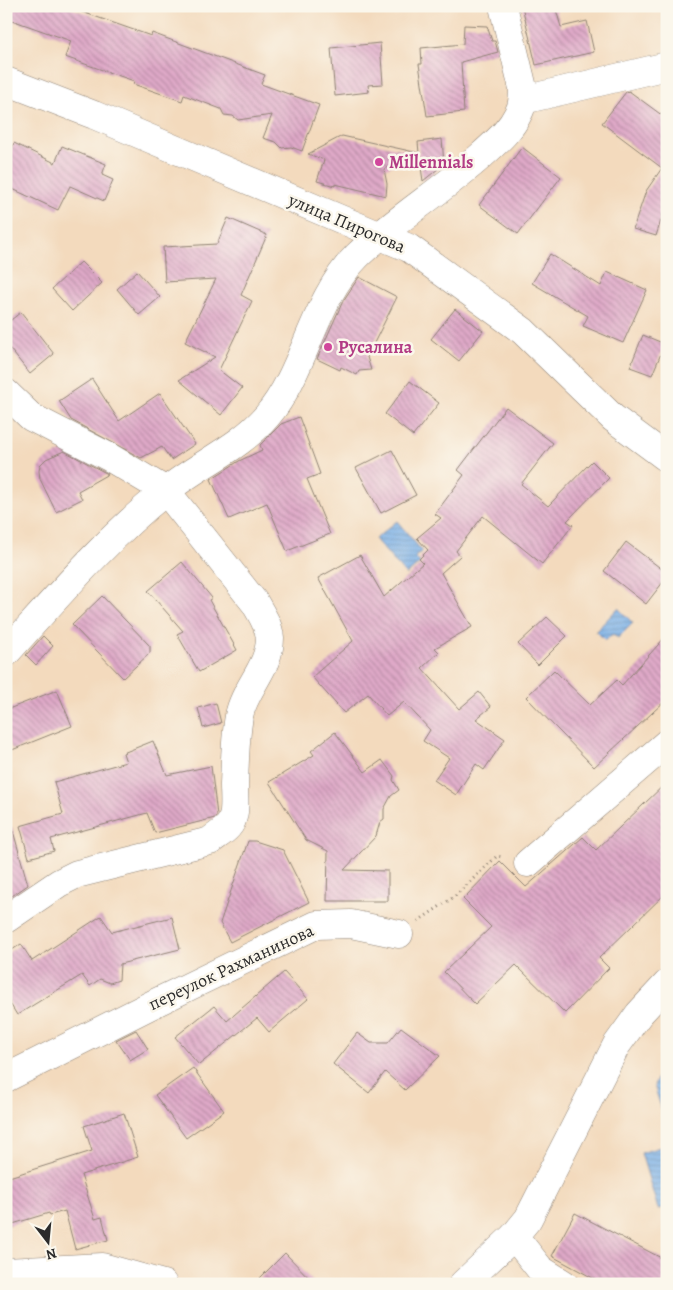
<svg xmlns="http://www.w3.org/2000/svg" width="673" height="1290" font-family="Alegreya,serif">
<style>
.water{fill:url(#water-rules);stroke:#526c88}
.building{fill:url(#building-back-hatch)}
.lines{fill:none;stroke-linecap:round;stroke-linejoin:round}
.minor-casing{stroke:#8f8274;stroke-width:29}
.path{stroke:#8f8274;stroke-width:3;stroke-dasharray:1 4;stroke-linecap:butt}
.minor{stroke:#fff;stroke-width:28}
.hotel-dot{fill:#d1479c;stroke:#fbf7ec;stroke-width:2}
.labels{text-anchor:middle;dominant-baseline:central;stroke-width:5;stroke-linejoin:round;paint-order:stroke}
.hotel-label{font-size:18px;font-weight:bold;fill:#b23c85;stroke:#fbf7ec;text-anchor:start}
.street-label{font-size:18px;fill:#2b2b2b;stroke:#fbf7ec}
</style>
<defs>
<pattern id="water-rules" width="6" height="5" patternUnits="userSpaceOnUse" patternTransform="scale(1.25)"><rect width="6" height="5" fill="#78aee6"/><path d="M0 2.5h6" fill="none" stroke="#638ebb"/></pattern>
<pattern id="building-back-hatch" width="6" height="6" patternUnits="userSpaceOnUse" patternTransform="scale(1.25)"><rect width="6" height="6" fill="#dfa9c8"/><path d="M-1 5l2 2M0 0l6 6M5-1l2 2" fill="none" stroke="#b58aa3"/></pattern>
</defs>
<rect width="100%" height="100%" fill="#fbf7ec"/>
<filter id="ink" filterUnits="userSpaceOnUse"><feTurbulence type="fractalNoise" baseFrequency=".02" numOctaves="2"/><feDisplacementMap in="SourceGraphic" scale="10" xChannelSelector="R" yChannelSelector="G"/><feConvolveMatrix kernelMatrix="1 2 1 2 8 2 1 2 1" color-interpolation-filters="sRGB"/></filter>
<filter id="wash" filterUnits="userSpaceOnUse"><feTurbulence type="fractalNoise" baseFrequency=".0096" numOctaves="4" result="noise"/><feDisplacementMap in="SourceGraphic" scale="20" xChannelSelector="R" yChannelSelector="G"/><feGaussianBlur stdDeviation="1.12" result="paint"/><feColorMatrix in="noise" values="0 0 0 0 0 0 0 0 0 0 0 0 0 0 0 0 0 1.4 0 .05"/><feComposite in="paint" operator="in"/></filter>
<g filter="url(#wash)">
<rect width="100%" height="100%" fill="#f3dabd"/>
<g class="water">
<polygon points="397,521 422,551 415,557 420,563 406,575 375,539"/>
<polygon points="618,608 633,623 618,638 613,634 605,640 596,631"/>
<polygon points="667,1059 667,1126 654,1085"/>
<polygon points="667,1145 667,1207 658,1209 641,1153"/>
</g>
<g id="blocks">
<g class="building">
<polygon points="6,6 65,6 151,36 152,33 265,75 261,84 319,105 302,151 291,147 282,148 276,142 263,138 272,115 238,120 233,116 224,115 221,109 184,95 182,101 133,84 134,81 65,57 71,41 6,18"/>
<polygon points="522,6 555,6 561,27 587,21 594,52 536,65"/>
<polygon points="464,25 487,26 492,41 495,41 498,52 461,62 464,112 427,116 419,64 422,64 421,48 463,44"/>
<polygon points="380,43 383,84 368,85 369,92 335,96 331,48"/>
<polygon points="629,91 667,119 667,202 656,236 633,229 646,191 662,168 602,123 626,92"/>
<polygon points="342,136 419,153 418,142 442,139 444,164 423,181 419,154 384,169 387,184 386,196 335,184 335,186 317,181 324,160 308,154"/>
<polygon points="14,143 55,163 62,146 106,164 102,175 113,180 104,201 70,186 58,210 6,186 6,159"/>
<polygon points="522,147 561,177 518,234 479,205"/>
<polygon points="228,218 267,235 241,295 252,301 219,370 242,388 221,415 179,380 215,357 185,342 216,279 165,282 163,247 217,244"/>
<polygon points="550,254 601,286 607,272 647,290 623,343 583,326 588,316 532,283"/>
<polygon points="81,262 102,283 72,311 52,289"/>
<polygon points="137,271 160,297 139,315 117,289"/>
<polygon points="359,277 397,297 367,357 371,370 359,371 357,375 341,367 340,370 317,359 343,301"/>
<polygon points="455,309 483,331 459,361 431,339"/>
<polygon points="21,312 54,354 30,374 6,344 6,324"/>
<polygon points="643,335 665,344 652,375 630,367"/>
<polygon points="92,379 119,421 160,393 195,444 171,460 162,447 141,458 71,420 59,401"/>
<polygon points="410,381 439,403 413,436 385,414"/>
<polygon points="506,407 553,443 521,484 548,506 592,461 609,478 567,521 573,525 542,564 483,516 456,551 460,556 441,573 472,627 435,648 439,652 422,668 459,709 479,692 491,707 476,719 505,739 484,770 476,764 456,795 434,780 449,758 423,741 430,730 404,702 387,716 368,694 344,713 312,677 353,641 318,578 360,555 384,597 423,563 419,559 428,550 417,538 441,518 435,514 464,475 458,470"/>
<polygon points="299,417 320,474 307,479 330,534 287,551 267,503 229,519 211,479 239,461 262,450 260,445 281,424"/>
<polygon points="392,450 416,495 381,513 356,468"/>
<polygon points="64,451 108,474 78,491 82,499 56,512 40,479 39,471 40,465 46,459"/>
<polygon points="626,542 667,573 667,577 646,604 604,571"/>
<polygon points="182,562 212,598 209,600 237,650 199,672 177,634 183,631 148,591"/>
<polygon points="102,596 150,646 150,653 123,678 72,625"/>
<polygon points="547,617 567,636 538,665 518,644"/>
<polygon points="667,635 667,699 594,767 526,697 554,670 590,705 617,680 622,685"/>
<polygon points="43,636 53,646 36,665 26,655"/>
<polygon points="57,690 72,726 12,750 6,734 6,710"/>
<polygon points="216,703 221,723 203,728 198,708"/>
<polygon points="335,732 365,772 382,760 394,776 393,780 399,790 391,796 384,809 384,819 380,822 376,836 344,870 388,871 388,901 327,901 328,851 306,840 269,782 314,755 311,751"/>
<polygon points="153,741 167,775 211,766 217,815 215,818 155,833 147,813 51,839 54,851 29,858 20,826 63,814 54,782 126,762 123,753"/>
<polygon points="667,782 667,892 599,958 609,968 565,1013 516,965 475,1004 444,972 491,927 463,899 500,861 526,887 583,837 596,850"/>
<polygon points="6,827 12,827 28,885 6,900"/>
<polygon points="248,841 255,841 283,850 309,902 230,942 220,923"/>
<polygon points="101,916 112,932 172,917 180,949 120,964 119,980 110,983 100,979 90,986 82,975 17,1015 6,997 6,954 21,944 32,961"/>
<polygon points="284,972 308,999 269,1032 257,1018 199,1065 175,1037 214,1006 227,1021"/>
<polygon points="401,1027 440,1056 405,1090 385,1072 369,1093 333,1064 357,1033 371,1043 388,1043"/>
<polygon points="136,1030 148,1049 130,1060 116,1040"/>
<polygon points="193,1068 224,1111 186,1138 155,1095"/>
<polygon points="124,1113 138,1157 81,1175 95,1219 102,1217 108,1240 75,1249 65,1211 50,1215 49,1213 6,1226 6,1178 92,1151 84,1126"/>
<polygon points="575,1213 667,1261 667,1284 604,1284 552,1256"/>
<polygon points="285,1253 315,1284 254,1284"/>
</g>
</g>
</g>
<g filter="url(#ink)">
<use href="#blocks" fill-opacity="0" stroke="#8f8274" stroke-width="1"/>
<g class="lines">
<defs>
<g id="minor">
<polyline points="6,81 94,115 409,248 523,331 613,418 667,458"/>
<polyline points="523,100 667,66"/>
<path d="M6,393L31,417L109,457L166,491L255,603C261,614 269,625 270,638C270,667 244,689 239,716C235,739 235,762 234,785C234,796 236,810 232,820C229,829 217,835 210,841L77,874L59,883L6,919"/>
<path d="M6,653C57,597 107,538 166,491C197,465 240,448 267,416C305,372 313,300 357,256C395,219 442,191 482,155C496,142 510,131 518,114C523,106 523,97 523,88L503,6"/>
<polyline points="528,863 667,743"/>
<polyline points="6,1078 157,1002 316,925 351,924 399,934"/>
<polyline points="514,1236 540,1269 564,1284"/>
<polyline points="6,1272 102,1267 163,1284"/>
<polyline points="463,1284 514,1236 528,1219 616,1046 639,1014 667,984"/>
</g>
</defs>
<use href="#minor" class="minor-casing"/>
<polyline class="path" points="418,921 454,897 497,856 503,857"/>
<use href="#minor" class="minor"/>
</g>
</g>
<g class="hotel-dot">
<circle cx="379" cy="162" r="5"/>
<circle cx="328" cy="347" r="5"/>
</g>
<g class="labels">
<g class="hotel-label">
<text x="389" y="162">Millennials</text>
<text x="338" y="347">Русалина</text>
</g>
<g class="street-label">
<text transform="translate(347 223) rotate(23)">улица Пирогова</text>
<text transform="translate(231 967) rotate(-25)">переулок Рахманинова</text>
</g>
</g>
<rect width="673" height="1290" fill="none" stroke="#fbf7ec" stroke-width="25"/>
<g transform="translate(48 1242) rotate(164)" stroke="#fbf7ec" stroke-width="4" paint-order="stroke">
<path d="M0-4L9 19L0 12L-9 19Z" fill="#2b2b2b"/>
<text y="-8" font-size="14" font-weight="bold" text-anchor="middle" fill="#2b2b2b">N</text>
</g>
</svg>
